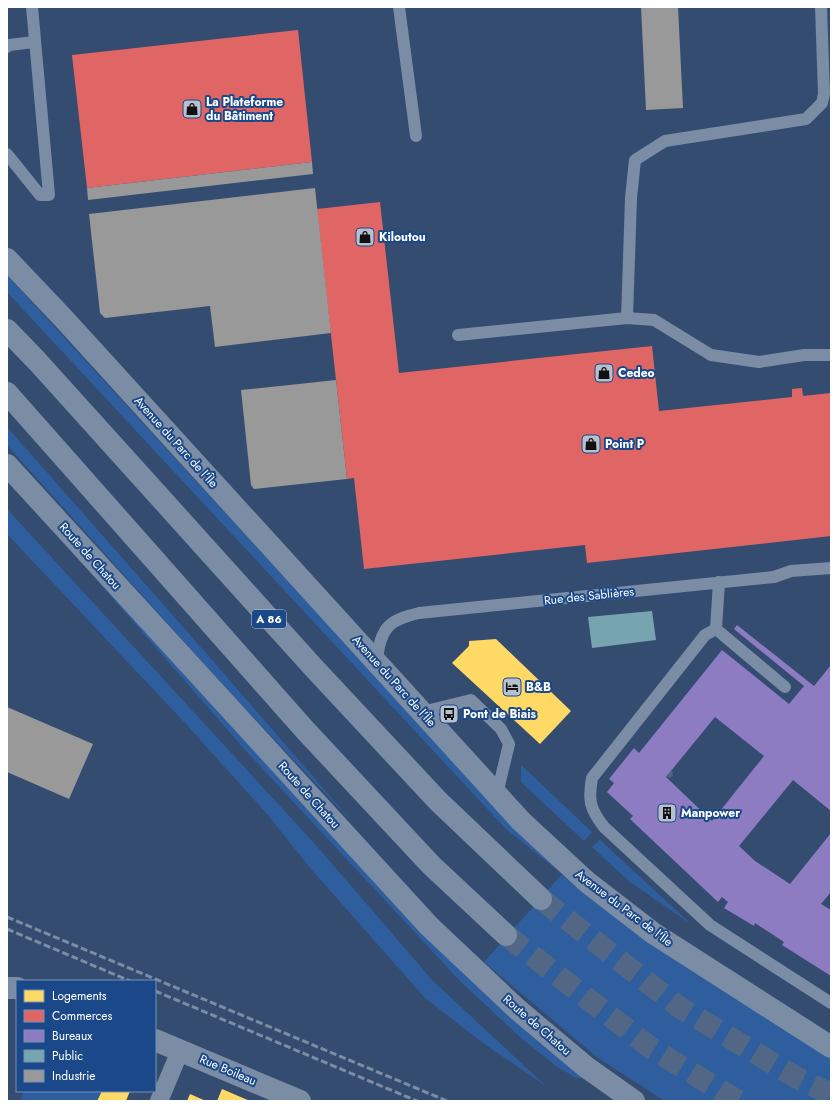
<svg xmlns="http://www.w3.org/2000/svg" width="838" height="1108" font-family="Jost,sans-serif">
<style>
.green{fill:#2f5e9f}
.homes{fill:#ffd966}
.shops{fill:#e06666}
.offices{fill:#8e7cc3;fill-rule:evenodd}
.public{fill:#76a5af}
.industry{fill:#999}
.building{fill:#516480}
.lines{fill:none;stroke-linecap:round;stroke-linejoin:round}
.motorway-tunnel{stroke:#526785;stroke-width:22;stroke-dasharray:22 11;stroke-linecap:butt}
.service{stroke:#7b8ca5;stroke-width:12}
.pedestrian{stroke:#7b8ca5;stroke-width:18}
.minor{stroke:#7b8ca5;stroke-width:22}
.tertiary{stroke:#7b8ca5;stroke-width:22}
.motorway{stroke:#7b8da4;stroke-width:22}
.rail{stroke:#7b8da4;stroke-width:3;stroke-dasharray:7 3;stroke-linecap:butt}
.labels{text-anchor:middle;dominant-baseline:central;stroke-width:4;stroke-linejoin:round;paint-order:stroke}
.shield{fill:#1b4888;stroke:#bbc8db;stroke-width:1}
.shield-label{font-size:11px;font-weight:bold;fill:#fff}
.poi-label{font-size:12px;font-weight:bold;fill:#fff;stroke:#1b4888;text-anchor:start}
.street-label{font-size:12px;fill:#fff;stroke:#1b4888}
</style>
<rect width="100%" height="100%" fill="#344c70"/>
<g class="green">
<polygon points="7,275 405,709 562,874 631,929 831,1058 831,1101 665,1101 598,1058 484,962 562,874 506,829 7,292"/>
<polygon points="7,427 206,653 354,824 224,686 7,445"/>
<polygon points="7,477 593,1079 576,1078 556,1066 521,1038 461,982 246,751"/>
<polygon points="7,509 315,844 433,981 546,1086 483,1043 425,998 311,869 267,814 185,723 7,534"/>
<polygon points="521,765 592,832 584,841 521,782"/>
<polygon points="600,840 691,924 630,882 592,847"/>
<polygon points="24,1091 102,1091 97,1101 20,1101"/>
</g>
<g class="homes">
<polygon points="496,639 571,711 540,744 452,663 469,646 469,641"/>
<polygon points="222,1089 250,1101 217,1101"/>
<polygon points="102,1091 130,1091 126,1101 97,1101"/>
<polygon points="190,1094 206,1101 187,1101"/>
</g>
<g class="shops">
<polygon points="298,30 312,162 87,188 72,55"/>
<polygon points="380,202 399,373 652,346 659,411 792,397 792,389 802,388 803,396 831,393 831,536 587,563 585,545 364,569 354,478 347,479 317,209"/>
</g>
<path class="offices" d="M737,625L814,686L831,665V811L793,780L739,846L755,861L790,884L831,833V892L821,904L831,910V976L782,945L784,942L755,923L754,926L724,908L728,902L722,897L718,902L630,819L633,816L607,792L614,783L609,779L634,748L639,753L722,650L789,704L804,686L734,629ZM715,717L764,756L712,821L666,777Z"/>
<polygon class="public" points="652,611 656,640 592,648 588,617"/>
<g class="industry">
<polygon points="641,7 678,7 683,108 646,110"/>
<polygon points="312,162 313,174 88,200 87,188"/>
<polygon points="315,188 331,333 215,347 210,306 105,318 100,313 89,214"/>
<polygon points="336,380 347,479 254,489 251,485 241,390"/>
<polygon points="7,707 93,744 69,799 7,772"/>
</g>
<polygon class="building" points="672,770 673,776 669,778 667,776"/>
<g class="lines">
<g class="motorway-tunnel">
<polyline points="541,899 679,1007 797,1078 831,1094"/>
<polyline points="506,935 651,1048 738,1101"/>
</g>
<g class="service">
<polyline points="399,7 416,136"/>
<polyline points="7,47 9,45 34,42"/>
<polyline points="7,154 40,195 49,195 32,7"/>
<polyline points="627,318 631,198 635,160 665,141 806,119 822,103 824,94 821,7"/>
<polyline points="458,335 627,318 654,320 711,355 759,362 804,355 831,355"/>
<polyline points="719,582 716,629 785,687"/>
<path d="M716,629L705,635L592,778C588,801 590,809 604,827L710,925L831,1003"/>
<path d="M376,662C382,629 385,621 419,613L774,577L791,571L831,568"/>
<polyline points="422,712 471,700 501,729 509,744 497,794"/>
</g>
<polyline class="pedestrian" points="159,1101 180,1051"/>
<g class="minor">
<polyline points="7,988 17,988"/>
<polyline points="155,1040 300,1101"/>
</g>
<g class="tertiary">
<polyline points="7,259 64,319 521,821 587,882 653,933 831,1047"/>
<polyline points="7,465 429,926 517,1009 586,1067 634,1101"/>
</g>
<g class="motorway">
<polyline points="7,330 37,361 313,667 438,801 541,899"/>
<polyline points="7,393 305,730 431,865 506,935"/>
</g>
<g class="rail">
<polyline points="7,917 447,1101"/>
<polyline points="7,929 130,981"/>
<polyline points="155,991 417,1101"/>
</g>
</g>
<defs>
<symbol id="shop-square" viewBox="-11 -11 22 22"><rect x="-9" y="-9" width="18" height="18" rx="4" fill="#b8c0cd" stroke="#1b4888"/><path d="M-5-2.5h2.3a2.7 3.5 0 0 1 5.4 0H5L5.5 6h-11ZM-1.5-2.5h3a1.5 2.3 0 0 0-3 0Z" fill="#111"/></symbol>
<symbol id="hotel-square" viewBox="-11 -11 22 22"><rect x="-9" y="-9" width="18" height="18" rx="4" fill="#b8c0cd" stroke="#1b4888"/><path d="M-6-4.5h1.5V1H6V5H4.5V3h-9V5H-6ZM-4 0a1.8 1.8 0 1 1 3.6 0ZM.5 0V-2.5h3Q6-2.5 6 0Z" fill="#111"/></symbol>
<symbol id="bus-square" viewBox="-11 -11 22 22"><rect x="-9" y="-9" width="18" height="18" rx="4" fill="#b8c0cd" stroke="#1b4888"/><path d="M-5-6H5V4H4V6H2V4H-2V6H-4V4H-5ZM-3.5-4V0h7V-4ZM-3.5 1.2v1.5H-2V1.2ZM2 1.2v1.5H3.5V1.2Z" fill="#111"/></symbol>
<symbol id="building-square" viewBox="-11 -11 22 22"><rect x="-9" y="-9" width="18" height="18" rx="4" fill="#b8c0cd" stroke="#1b4888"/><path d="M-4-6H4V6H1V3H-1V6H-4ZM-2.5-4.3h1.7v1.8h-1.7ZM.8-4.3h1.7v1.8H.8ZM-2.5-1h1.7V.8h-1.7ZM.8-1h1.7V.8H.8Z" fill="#111"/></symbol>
</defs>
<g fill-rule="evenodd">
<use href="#shop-square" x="181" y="98" width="22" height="22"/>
<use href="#shop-square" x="354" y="226" width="22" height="22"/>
<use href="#shop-square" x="593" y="362" width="22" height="22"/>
<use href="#shop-square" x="580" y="433" width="22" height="22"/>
<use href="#hotel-square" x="501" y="676" width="22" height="22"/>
<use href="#bus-square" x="438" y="703" width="22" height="22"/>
<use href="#building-square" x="656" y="802" width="22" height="22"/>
</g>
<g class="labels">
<rect class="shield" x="252" y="610" width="34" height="18" rx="3"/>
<g class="shield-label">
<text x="269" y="619">A 86</text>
</g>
<g class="poi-label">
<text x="206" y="102">La Plateforme<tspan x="206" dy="14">du Bâtiment</tspan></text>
<text x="379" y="237">Kiloutou</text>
<text x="618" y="373">Cedeo</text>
<text x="605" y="444">Point P</text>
<text x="526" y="687">B&amp;B</text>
<text x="463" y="714">Pont de Biais</text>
<text x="681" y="813">Manpower</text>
</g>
<g class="street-label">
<text transform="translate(176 442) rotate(48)">Avenue du Parc de l'Île</text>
<text transform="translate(90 556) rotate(48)">Route de Chatou</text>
<text transform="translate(589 596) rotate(-6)">Rue des Sablières</text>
<text transform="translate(394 681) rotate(48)">Avenue du Parc de l'Île</text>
<text transform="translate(309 795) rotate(48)">Route de Chatou</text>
<text transform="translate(624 908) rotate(37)">Avenue du Parc de l'Île</text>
<text transform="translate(537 1025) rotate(41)">Route de Chatou</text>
<text transform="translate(228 1070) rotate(23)">Rue Boileau</text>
</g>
</g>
<rect width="838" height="1108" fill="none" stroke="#ffffff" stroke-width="16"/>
<rect x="16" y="980" width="140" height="112" fill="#1b4888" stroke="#7691b8"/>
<rect x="24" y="990" width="20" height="12" fill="#ffd966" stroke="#7691b8"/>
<text x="52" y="1000" font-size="12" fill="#ffffff">Logements</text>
<rect x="24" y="1010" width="20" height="12" fill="#e06666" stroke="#7691b8"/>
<text x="52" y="1020" font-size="12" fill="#ffffff">Commerces</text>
<rect x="24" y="1030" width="20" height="12" fill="#8e7cc3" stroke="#7691b8"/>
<text x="52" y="1040" font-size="12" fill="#ffffff">Bureaux</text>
<rect x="24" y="1050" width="20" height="12" fill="#76a5af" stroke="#7691b8"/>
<text x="52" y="1060" font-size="12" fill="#ffffff">Public</text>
<rect x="24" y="1070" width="20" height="12" fill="#999999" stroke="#7691b8"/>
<text x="52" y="1080" font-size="12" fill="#ffffff">Industrie</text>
</svg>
